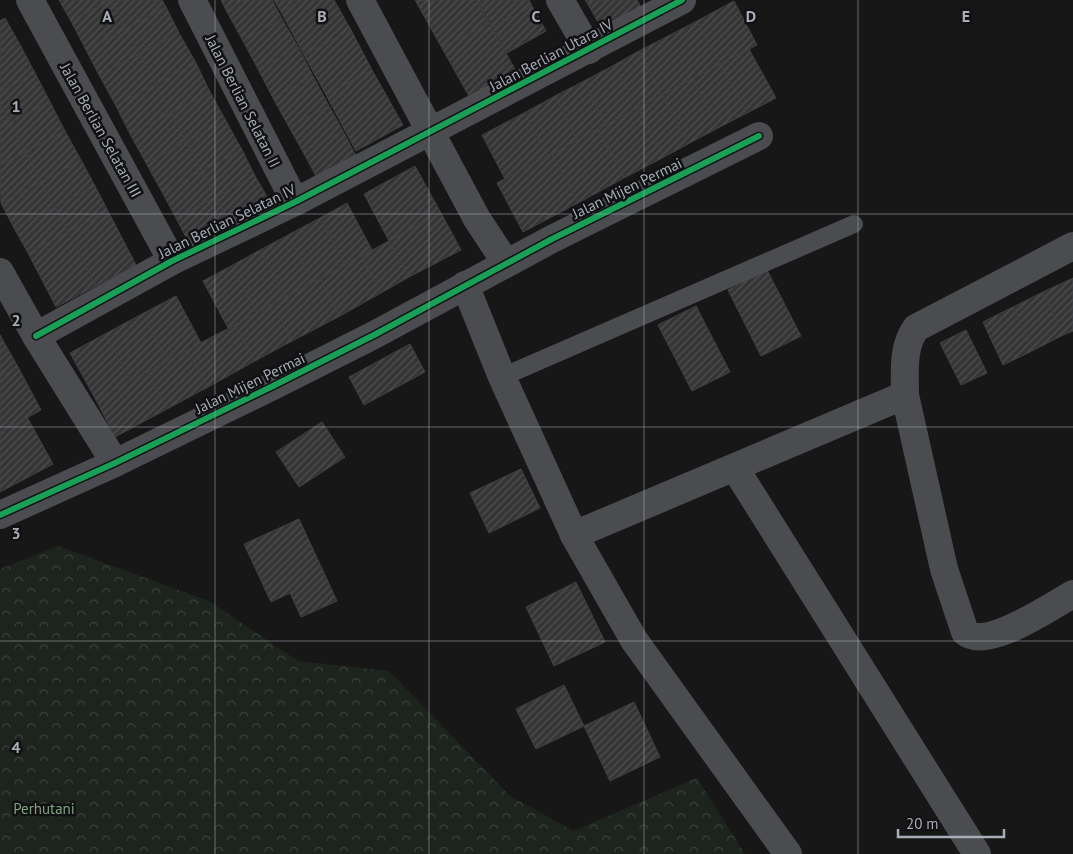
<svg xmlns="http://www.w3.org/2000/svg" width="1073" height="854" font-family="'PT Sans',sans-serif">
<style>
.forest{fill:url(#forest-crowns)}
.building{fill:url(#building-hatch);stroke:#3f4043}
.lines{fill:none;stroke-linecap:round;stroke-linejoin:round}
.service{stroke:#4b4c50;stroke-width:18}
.minor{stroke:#4b4c50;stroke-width:28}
.cycleway-casing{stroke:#111113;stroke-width:9}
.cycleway{stroke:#1a9f57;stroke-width:6}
.grid{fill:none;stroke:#a8adb8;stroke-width:1;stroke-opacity:0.55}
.labels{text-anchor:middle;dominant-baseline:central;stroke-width:5;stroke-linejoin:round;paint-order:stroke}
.street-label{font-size:15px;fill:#a8adb8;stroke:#111113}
.park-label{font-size:15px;fill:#7fa381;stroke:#111113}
.grid-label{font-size:16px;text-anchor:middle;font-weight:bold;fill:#a8adb8;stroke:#111113;stroke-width:5;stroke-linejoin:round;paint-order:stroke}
</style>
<defs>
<pattern id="forest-crowns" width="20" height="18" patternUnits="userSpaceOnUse" patternTransform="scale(1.25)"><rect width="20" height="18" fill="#1d241e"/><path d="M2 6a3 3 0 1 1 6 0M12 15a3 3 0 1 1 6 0" fill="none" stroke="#3b413d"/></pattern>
<pattern id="building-hatch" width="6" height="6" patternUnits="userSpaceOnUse" patternTransform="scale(1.25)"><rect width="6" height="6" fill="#353536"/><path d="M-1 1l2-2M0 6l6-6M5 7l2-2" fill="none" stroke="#4f5051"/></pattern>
</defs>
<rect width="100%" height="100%" fill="#171717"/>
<polygon class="forest" points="58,546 209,601 298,661 389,671 509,795 573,831 697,778 745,854 0,854 0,569"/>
<g class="building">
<polygon points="59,0 110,0 71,21"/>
<polygon points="111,0 162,0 166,7 126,29"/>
<polygon points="111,0 126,29 86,50 71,21"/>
<polygon points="221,0 245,0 226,10"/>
<polygon points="245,0 272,0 282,19 243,41 226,10"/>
<polygon points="274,0 303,0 281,12"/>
<polygon points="303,0 334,0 351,30 304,55 281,12"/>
<polygon points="415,0 476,0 489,23 442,48"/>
<polygon points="477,0 529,0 532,6 493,28"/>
<polygon points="585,0 600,0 589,6"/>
<polygon points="600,0 637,0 642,9 603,31 589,6"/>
<polygon points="734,1 757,45 720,64 697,21"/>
<polygon points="532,6 546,31 507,53 493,28"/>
<polygon points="166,7 179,33 139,54 126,29"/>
<polygon points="5,18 19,43 0,53 0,21"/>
<polygon points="282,19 298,47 258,69 243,41"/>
<polygon points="697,21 720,64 662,95 639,51"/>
<polygon points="489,23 516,71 470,98 442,48"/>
<polygon points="126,29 139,54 99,75 86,50"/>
<polygon points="351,30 372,70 326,95 304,55"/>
<polygon points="179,33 196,63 156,84 139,54"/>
<polygon points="19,43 35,73 0,92 0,53"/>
<polygon points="298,47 313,76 273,98 258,69"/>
<polygon points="749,49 776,98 747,113 720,64"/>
<polygon points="639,51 662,95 638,108 614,65"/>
<polygon points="139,54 156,84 116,106 99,75"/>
<polygon points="196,63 210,92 171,113 156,84"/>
<polygon points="720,64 747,113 718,128 692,79"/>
<polygon points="614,65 638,108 606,125 584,81"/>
<polygon points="372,70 403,125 356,151 326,95"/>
<polygon points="35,73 50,102 10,123 0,104 0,92"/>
<polygon points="313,76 329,106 289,127 273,98"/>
<polygon points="692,79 718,128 688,144 662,95"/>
<polygon points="584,81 606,125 578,140 555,96"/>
<polygon points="156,84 171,113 130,134 116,106"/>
<polygon points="210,92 226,121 186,142 171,113"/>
<polygon points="662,95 688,144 664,157 638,108"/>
<polygon points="555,96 578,140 548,156 524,113"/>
<polygon points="50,102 65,131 25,152 10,123"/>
<polygon points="0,104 10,123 0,128"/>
<polygon points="329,106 343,131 303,152 289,127"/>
<polygon points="638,108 664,157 624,178 598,129"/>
<polygon points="171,113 186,142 146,163 130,134"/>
<polygon points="524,113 548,156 505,179 482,135"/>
<polygon points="226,121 242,150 202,171 186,142"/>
<polygon points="10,123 25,152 0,165 0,128"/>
<polygon points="598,129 624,178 578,203 552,154"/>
<polygon points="65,131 81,160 41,182 25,152"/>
<polygon points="343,131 356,156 317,178 303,152"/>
<polygon points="186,142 202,171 162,192 146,163"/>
<polygon points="242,150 255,176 216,197 202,171"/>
<polygon points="25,152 41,182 1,203 0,165"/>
<polygon points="552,154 578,203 523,232 497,183"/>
<polygon points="81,160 95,186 55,207 41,182"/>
<polygon points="415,166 441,213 389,241 364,194"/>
<polygon points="202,171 216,197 176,218 162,192"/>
<polygon points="255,176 269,200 229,222 216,197"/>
<polygon points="41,182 55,207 14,228 1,203"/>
<polygon points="95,186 108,211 68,232 55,207"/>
<polygon points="216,197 229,222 189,243 176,218"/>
<polygon points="347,203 372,250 345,265 320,218"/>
<polygon points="55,207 68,232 28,253 14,228"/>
<polygon points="108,211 136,265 96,286 68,232"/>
<polygon points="441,213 461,250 409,277 389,241"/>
<polygon points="320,218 345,265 313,282 288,235"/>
<polygon points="68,232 96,286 56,307 28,253"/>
<polygon points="288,235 313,282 285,297 260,250"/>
<polygon points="389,241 409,277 381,293 361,256"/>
<polygon points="260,250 285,297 257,313 231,266"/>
<polygon points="361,256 381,293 340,316 320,279"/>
<polygon points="231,266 257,313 228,328 203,281"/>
<polygon points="767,270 801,336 761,356 728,290"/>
<polygon points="1073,278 1073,331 1063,335 1043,292"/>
<polygon points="320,279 340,316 292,341 272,304"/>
<polygon points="1043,292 1063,335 1034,350 1013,307"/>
<polygon points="176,296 201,343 168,361 142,314"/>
<polygon points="272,304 292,341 255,361 235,325"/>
<polygon points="696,306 730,372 692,391 658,325"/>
<polygon points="1013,307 1034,350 1003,365 983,322"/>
<polygon points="142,314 168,361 131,381 105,334"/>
<polygon points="235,325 255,361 208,387 187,350"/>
<polygon points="966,330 987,373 961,385 940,343"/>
<polygon points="105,334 131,381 96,400 70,353"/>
<polygon points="0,335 18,367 0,377"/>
<polygon points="410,344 425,372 364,405 349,377"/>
<polygon points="187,350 208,387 167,409 147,372"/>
<polygon points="18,367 41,410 0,433 0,377"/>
<polygon points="147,372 167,409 115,437 96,400"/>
<polygon points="27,417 53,464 0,492 0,433"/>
<polygon points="322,422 345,457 299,487 276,452"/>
<polygon points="521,469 540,508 489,533 470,493"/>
<polygon points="299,519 337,601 301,617 290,593 271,602 244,544"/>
<polygon points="576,582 605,642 554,666 526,607"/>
<polygon points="564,685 584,726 536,749 516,709"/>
<polygon points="634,702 660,757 610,781 584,726"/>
</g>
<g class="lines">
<polyline class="service" points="502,377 854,224"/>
<g class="minor">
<polyline points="30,0 172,261"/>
<polyline points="192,0 295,202"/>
<polyline points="360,0 477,219 506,263"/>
<polyline points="560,0 589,50"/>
<polyline points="0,272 36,336 115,463"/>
<polyline points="465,285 502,377 574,535 634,640 788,854"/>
<polyline points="36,336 172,261 295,202 682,0"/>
<path d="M905,395C905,372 902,347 916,328L1073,246"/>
<polyline points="735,468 977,854"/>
<polyline points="0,515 115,463 273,386 374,335 552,239 759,136"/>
<path d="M574,535L905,395L944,569L965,632C987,651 1051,606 1073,594"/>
</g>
<defs>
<g id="cycleway">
<polyline points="36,336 172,261 295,202 682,0"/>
<polyline points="0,515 115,463 273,386 374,335 552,239 759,136"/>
</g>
</defs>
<use href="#cycleway" class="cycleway-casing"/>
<use href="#cycleway" class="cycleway"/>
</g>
<path class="grid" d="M215,0V854M429,0V854M644,0V854M858,0V854M0,214H1073M0,427H1073M0,641H1073"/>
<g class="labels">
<g class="street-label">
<text transform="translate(551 55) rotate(-28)">Jalan Berlian Utara IV</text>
<text transform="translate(243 101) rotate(63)">Jalan Berlian Selatan II</text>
<text transform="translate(101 130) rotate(61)">Jalan Berlian Selatan III</text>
<text transform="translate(627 188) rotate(-26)">Jalan Mijen Permai</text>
<text transform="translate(227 221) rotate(-26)">Jalan Berlian Selatan IV</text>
<text transform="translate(250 383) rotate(-26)">Jalan Mijen Permai</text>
</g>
<g class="park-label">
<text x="44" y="808">Perhutani</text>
</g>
</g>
<g class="grid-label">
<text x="107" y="22">A</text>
<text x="322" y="22">B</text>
<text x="536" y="22">C</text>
<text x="751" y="22">D</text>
<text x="966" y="22">E</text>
<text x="16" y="112">1</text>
<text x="16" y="326">2</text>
<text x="16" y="539">3</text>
<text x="16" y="753">4</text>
</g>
<path d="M898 829v8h106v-8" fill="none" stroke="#a8adb8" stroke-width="2.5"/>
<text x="906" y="829" font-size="15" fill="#a8adb8" stroke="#111113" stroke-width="4" paint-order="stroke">20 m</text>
</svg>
